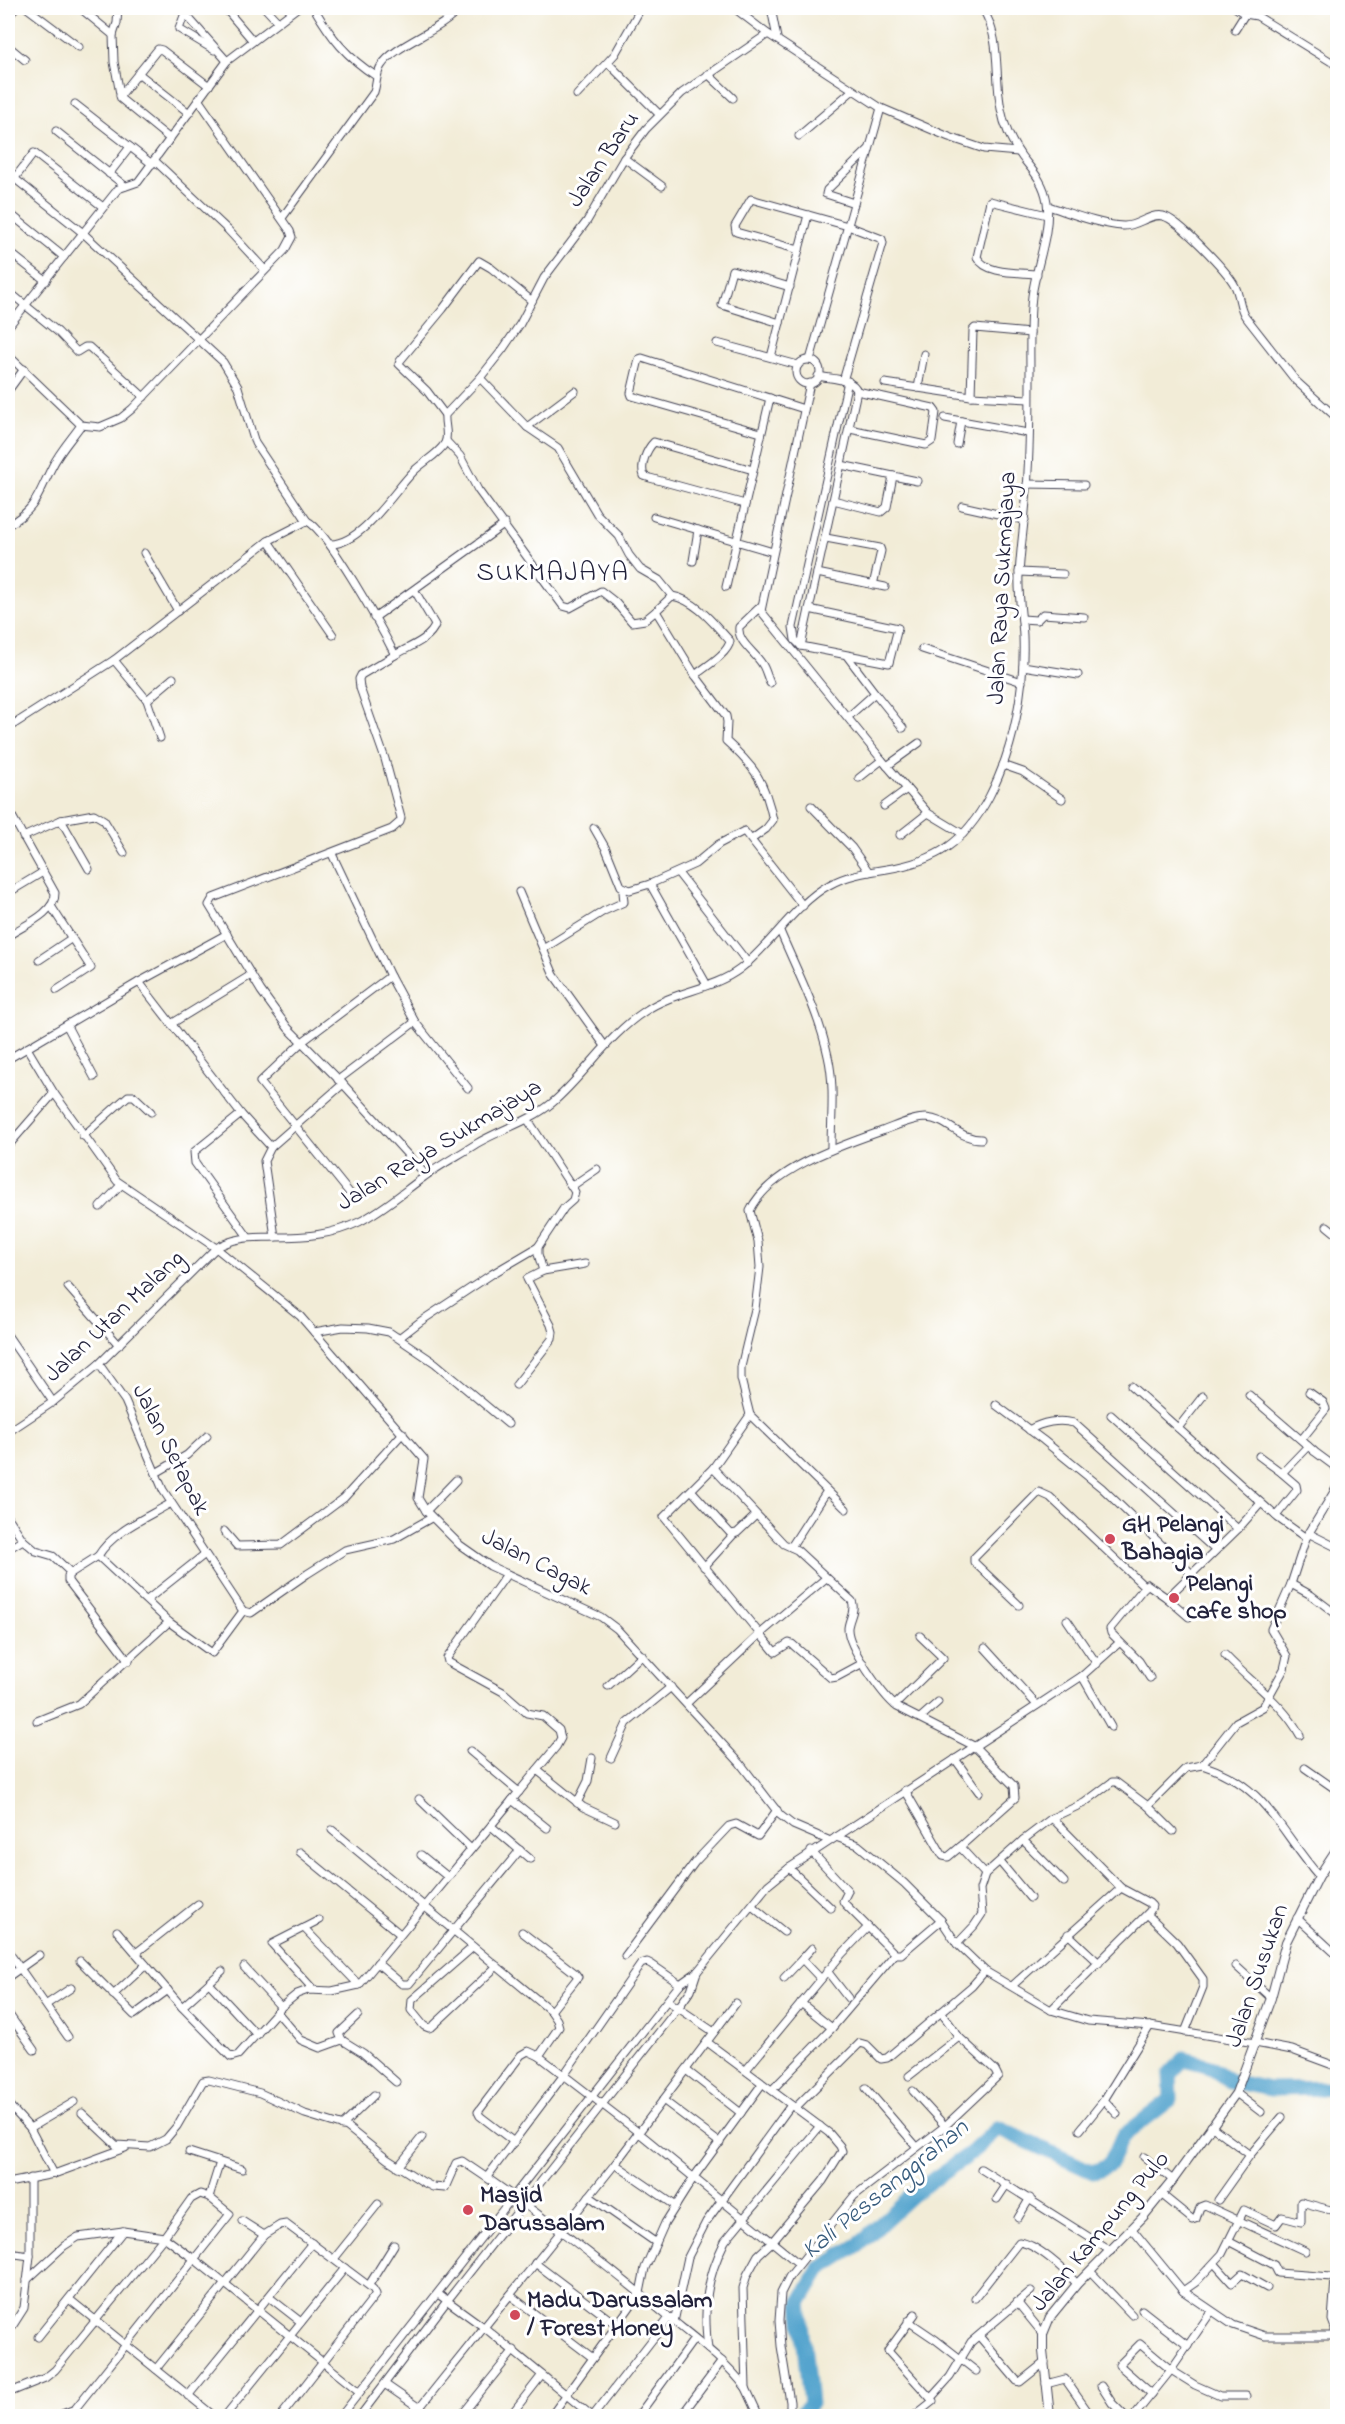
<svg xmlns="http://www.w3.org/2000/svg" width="1345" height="2424" font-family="'Indie Flower',sans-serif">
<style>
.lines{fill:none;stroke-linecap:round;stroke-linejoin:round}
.river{stroke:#54a4ce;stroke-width:15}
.minor-casing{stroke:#414052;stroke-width:9}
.tertiary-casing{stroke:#414052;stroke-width:10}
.minor{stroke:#fff;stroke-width:7}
.tertiary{stroke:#fff;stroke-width:8}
.poi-dot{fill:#d1495b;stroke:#fff;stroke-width:2}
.labels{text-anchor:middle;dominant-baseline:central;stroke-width:6;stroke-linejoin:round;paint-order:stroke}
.street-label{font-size:24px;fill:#22223b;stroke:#fff}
.poi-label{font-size:24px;font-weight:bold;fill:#22223b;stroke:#fff;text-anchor:start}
.water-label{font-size:26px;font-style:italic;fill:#385c7d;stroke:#fff}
.quarter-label{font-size:27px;letter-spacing:1.5px;fill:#22223b;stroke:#fff}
</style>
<rect width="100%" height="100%" fill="#fff"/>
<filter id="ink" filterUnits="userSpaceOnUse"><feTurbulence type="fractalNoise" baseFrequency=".0167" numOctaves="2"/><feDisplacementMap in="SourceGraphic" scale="12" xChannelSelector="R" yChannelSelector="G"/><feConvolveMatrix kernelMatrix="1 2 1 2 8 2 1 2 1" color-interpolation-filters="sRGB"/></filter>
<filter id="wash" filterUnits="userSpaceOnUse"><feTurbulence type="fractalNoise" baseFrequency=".008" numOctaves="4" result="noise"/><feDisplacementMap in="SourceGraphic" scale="24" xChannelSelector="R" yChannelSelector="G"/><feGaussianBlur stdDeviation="1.35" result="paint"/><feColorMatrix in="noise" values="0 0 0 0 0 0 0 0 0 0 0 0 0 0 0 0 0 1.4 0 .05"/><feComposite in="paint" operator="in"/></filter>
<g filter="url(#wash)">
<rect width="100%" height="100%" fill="#f2ecd7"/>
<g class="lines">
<polyline class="river" points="799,2416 810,2404 800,2303 820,2269 858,2245 914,2193 971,2153 998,2128 1093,2172 1109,2165 1123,2136 1171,2099 1170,2074 1184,2059 1207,2065 1230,2081 1270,2089 1338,2088"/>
</g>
</g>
<g filter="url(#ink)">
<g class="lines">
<defs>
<g id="minor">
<polyline points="27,8 79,47"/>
<polyline points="80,8 113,35 114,62 121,99 170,139"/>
<polyline points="180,8 227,61"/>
<polyline points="225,8 253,41"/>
<polyline points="265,8 278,22"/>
<path d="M314,8C331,37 346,57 376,76"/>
<polyline points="734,8 768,34"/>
<polyline points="771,8 777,38"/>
<polyline points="1236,8 1245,14 1257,16 1338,66"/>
<polyline points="185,13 179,29 214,50"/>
<polyline points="8,18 15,8"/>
<polyline points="1235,30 1245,14"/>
<polyline points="113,35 117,23 118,8"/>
<polyline points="8,46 25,60"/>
<polyline points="608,63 659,114"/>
<polyline points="138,73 189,113"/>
<polyline points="708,74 733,98"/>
<polyline points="577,95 615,54 641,8"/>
<polyline points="120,96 158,49 162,50 209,86"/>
<polyline points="75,104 152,164"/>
<polyline points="56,131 125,186"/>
<polyline points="799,136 853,90"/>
<polyline points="624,158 662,186"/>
<polyline points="154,160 228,230 265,270"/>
<polyline points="109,174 130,147"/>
<polyline points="14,178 83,233 223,362 238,387 255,443 307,521"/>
<polyline points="8,187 34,153 103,207"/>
<polyline points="854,203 826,194 827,190 868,150"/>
<path d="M1048,206C1070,213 1100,225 1123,226C1137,227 1149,213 1163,216C1178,219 1228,272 1235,286C1240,296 1239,307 1245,316L1296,381L1338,419"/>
<polyline points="8,212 64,257"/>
<path d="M282,218L374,92C377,83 376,74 381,66C395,44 442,31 460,8"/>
<polyline points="799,250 736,232 735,226 751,199 848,226 882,239 883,243 843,381"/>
<polyline points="8,251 46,281"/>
<path d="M1037,274C1019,272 986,275 977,257L990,201L1047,215"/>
<polyline points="8,291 58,332 77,352 85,347 89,347 144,397"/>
<polyline points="780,323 722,305 732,270 790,287"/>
<polyline points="8,327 118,189 138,182 227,61 297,8"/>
<polyline points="717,343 798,365"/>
<polyline points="8,355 81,425 100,427 121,418 132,409 285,250 292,237 290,231 198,99"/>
<polyline points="771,357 808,215"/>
<polyline points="810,360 881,108"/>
<circle cx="808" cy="372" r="12"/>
<polyline points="480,378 527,427 558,448 597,514 619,536 629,555 640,569 659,580 672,596"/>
<polyline points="810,383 761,611 882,760 928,813 963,834"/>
<polyline points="885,383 971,396 1029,399"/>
<polyline points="918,388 924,354"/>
<polyline points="8,391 24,369"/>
<polyline points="971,396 973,330 975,328 1030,333"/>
<polyline points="445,415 427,391 399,364 400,361 443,309 479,261 491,268 532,301"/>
<polyline points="945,418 1028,433"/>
<polyline points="527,427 575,391"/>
<polyline points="850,429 926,445 932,441 936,412 933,408 857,391"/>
<polyline points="761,433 632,396 631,393 639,359 642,358 804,409"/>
<path d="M446,441L460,456L478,490L563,606L570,608L601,591L615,602L632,622L645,620L656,611L695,675L726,716L727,722L726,741C755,767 765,782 773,820L766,829L752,839"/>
<polyline points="957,444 961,421"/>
<polyline points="841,465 917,481"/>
<polyline points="1027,484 1084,485"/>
<polyline points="833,500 881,512 887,507 893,476"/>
<path d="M745,504L650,478L644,476C640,466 646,450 654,442L753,470"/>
<polyline points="962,506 1025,520"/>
<polyline points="654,517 773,552"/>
<path d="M8,525C37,509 38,494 52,467C59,452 72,438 81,425"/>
<polyline points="826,538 880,548 881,551 873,585"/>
<polyline points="268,541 333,635"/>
<path d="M331,544C363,543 393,492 414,471C423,462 439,454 445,443C449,435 444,424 445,415L480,378L503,349L520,324L544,278L587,221L624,158L646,129L682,93L759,40L768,34L881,108L949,137L984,149L1018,152"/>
<polyline points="144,553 178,611"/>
<polyline points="693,561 698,530"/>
<polyline points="1019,572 1063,574"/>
<polyline points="817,573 885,587"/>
<polyline points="726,587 770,398"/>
<path d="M761,606L739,627C737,642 755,652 762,664C766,670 767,677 770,683"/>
<polyline points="809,609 898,628 889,663 801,646 795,640 793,627 848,381"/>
<path d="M656,611L672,596C696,600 714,624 730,641C728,654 705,667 695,675"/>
<polyline points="374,618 505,524"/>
<polyline points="1022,619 1037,620 1043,614 1084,617"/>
<path d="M801,646L857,391C853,378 831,379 818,376"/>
<polyline points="922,649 1022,682"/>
<path d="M395,655C408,647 430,640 435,625L415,591"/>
<polyline points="847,656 875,693 848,717"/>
<polyline points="114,660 147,700 160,738"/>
<polyline points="1023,666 1078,675"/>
<polyline points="875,693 903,728"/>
<polyline points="147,700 173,678"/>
<path d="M8,728L114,660L268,541L307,521C327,529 383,631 395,655L361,675L359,679L360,688L385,759L401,818L400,822L392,829L213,898L209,905L261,991L288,1028L343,1084L426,1175"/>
<polyline points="1003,765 1023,772 1062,799"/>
<polyline points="887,766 919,743"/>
<polyline points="859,778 882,760"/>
<polyline points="811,806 852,848 869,872"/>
<polyline points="884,806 907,789"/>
<path d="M8,809L55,893C56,913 22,926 8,936"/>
<polyline points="61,820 89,869"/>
<polyline points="594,828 606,849 621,886 630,890 650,884"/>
<polyline points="900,835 928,813"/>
<polyline points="23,837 61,820 94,814 104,820 124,853"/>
<polyline points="332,854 390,976 415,1022 338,1080"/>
<polyline points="678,873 748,963"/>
<polyline points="519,892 554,975 605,1046"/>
<polyline points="8,893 43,872"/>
<polyline points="51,906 91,968 57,990"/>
<path d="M780,931C797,971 819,1013 828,1056C835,1086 831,1118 831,1148"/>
<polyline points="543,949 604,911 624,902 623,892 626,889"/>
<polyline points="39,960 72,938"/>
<polyline points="139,982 227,934"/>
<polyline points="707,985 650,884 695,864 719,844 744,831 803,906"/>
<polyline points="415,1022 468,1088"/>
<polyline points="171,1024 251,975"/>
<polyline points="67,1026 94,1077"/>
<polyline points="8,1059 27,1048"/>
<polyline points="343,1084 271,1147 241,1114 139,982 27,1048 54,1093 117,1181 216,1248 300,1316 424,1459 418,1498 426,1511 460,1545 490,1566 601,1617 617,1629 740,1763 780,1815 793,1825 828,1840"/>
<polyline points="241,1114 194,1152 195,1163 248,1237"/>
<polyline points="83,1136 128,1096 134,1096 151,1112"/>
<polyline points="8,1146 54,1093"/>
<polyline points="271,1147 264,1161 275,1237"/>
<polyline points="572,1186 597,1169"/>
<polyline points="352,1196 260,1082 302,1042 390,976"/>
<polyline points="100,1207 121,1185"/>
<polyline points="1327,1226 1338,1235"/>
<polyline points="543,1271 585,1264"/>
<polyline points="68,1287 119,1345"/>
<polyline points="314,1332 343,1327 368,1328 389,1332 435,1363 508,1424"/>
<polyline points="8,1336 53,1402"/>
<polyline points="399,1338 421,1321 492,1274 538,1247"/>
<polyline points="99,1364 125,1401 163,1490 243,1611 251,1613 307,1574 345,1550 394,1539 431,1518"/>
<polyline points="516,1385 552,1339 553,1332 551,1325 527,1279 543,1271 538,1254 538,1247 564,1208 573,1200 575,1192 528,1120"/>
<polyline points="1131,1386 1278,1518 1306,1538"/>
<polyline points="1249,1395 1315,1452 1338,1469"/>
<polyline points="996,1405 1043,1440 1102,1488 1191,1573"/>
<polyline points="1111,1415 1238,1529"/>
<polyline points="1178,1428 1203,1396"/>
<path d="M1029,1430C1042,1422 1059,1419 1074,1423L1215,1550"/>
<path d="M8,1432L53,1402L99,1364L216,1248C236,1236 253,1238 275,1237C305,1237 332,1235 359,1222C383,1210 403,1192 424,1177C440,1165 459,1155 476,1144C501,1129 529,1122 552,1103C585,1075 608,1035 645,1011C674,991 712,990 740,969C771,945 796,903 829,885C846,875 868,872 887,869C937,861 965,842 989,797C1014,749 1025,690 1023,636C1022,616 1018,595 1019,575C1021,540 1027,506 1028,471C1030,439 1030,407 1030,375C1030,349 1029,322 1032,296C1036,266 1051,232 1047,202C1044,182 1033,171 1022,157C1012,143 1004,126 1001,109C994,75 1002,38 982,8"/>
<polyline points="1302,1439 1326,1409 1323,1402 1309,1392"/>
<polyline points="1259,1456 1282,1473"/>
<path d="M713,1468L784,1544L797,1550L852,1601C856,1610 849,1618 848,1628C847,1646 883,1696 897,1707L974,1746L1014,1786L1015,1798L960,1847"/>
<polyline points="156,1473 187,1455 207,1436"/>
<polyline points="692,1491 731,1534 737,1533 756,1515"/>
<path d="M846,1509L750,1415L741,1379V1367L755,1309L760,1267L758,1241L750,1211C769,1169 842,1145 882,1131C896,1126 912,1118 926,1118C948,1119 958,1139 981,1139"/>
<polyline points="426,1511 456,1480"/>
<polyline points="1276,1516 1297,1490 1296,1485 1282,1473 1308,1446"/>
<polyline points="8,1517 23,1540"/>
<polyline points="224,1531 237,1546 281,1545 344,1498 403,1433"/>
<polyline points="1308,1533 1338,1548"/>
<polyline points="791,1547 827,1491"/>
<polyline points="8,1549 23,1540 36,1551 53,1556 71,1573 98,1556 169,1622 212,1653 243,1611"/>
<path d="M98,1556C113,1531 146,1518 171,1503"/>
<polyline points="704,1567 734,1534"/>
<polyline points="71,1573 68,1576 68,1581 129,1661"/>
<polyline points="826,1578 760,1634 775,1652 789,1643 792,1644 831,1678 837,1677 863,1663"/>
<polyline points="1291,1584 1311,1595 1336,1614"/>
<polyline points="1167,1598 1189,1617"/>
<polyline points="147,1600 205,1554"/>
<polyline points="1019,1605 974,1562 974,1558 1039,1492 1050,1497 1145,1587"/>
<polyline points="1067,1620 1097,1664"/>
<polyline points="985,1648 1037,1705"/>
<path d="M1225,1655C1251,1683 1282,1702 1300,1735"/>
<polyline points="1082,1676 1111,1727"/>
<polyline points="1150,1678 1139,1661 1111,1633 1110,1629 1147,1584 1167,1598 1238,1529 1261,1503"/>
<polyline points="608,1686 642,1655"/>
<polyline points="687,1703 760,1634 664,1517 713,1468 750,1415"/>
<polyline points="895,1705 943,1658 920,1636"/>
<polyline points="920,1718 938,1702"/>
<polyline points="37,1721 79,1704 169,1622"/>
<polyline points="470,1751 519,1792"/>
<polyline points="611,1758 627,1723 671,1687"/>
<polyline points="955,1759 979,1792"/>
<path d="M1202,1765C1267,1786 1278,1829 1319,1876"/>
<polyline points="1305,1768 1338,1791"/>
<polyline points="537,1770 583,1807 615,1822"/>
<polyline points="905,1790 943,1856 948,1857 960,1847 985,1874"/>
<polyline points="419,1799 471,1849"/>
<polyline points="512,1800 547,1828"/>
<polyline points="577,1803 588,1781 592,1758"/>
<polyline points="1148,1806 1173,1831"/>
<polyline points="491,1826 530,1859"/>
<polyline points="332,1830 551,2011 557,2020 559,2027 539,2056"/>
<polyline points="836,1837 858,1845 904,1883 941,1920 957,1944 985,1971 1051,2010 1088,2021 1150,2026 1255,2043 1292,2050 1338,2067"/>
<polyline points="1023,1840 1064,1882"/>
<polyline points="811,1851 848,1891 843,1901 845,1904 895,1954"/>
<polyline points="300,1852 400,1934"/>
<polyline points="421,1855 448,1877"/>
<polyline points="1000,1862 1030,1898"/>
<polyline points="789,1868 831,1908"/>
<polyline points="752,1906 784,1932"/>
<polyline points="1148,1915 1177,1943 1203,1979 1203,1987 1185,2032"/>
<polyline points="1297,1918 1338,1956"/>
<polyline points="304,1928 359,1985"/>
<polyline points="117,1931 182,2007 231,2057 238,2055 281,2007 297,1994 308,1990 332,1991 359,1985 556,1747 561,1738 559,1730 543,1716 527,1713 503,1692 448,1662 447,1658 507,1574"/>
<polyline points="522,1932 575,1973 578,1977 551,2011"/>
<polyline points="1068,1934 1099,1963"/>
<polyline points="957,1944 974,1926 982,1914 980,1889 985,1874 1023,1840 1052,1818 1084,1803 1112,1782 1116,1782 1148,1806 1186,1768 1202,1765 1236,1722 1263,1707 1284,1669 1287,1656 1271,1629 1291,1584 1306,1538 1338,1485"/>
<polyline points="473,1947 412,2000 411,2010 424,2026 429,2028 433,2026 497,1966"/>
<polyline points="812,1948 802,1959 821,1979"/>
<polyline points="8,1951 68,2037"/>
<polyline points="136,1953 198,1904"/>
<polyline points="625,1956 695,1862 729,1826 736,1824 758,1836 777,1810"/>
<polyline points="80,1961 134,2015 168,1990"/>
<polyline points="377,1963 402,1984 409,1984 520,1850"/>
<polyline points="1236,1966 1271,1998"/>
<polyline points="244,1967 281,2007"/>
<polyline points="827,1971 848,1998"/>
<polyline points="8,1977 39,1955"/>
<polyline points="784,1978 802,1959"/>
<polyline points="209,1983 257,2035"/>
<polyline points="1012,1986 1121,1888 1052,1818"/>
<polyline points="313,1989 272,1944 319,1920"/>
<polyline points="113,1995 146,1965"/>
<polyline points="668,2001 714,2032"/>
<polyline points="801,2003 832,2028"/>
<polyline points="47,2004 71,1988"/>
<polyline points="182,2007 222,1971"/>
<polyline points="1051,2010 1150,1911 1152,1906 1149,1903 1121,1888"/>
<polyline points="277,2012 301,2040 320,2048 342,2040 339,2033 358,2015"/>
<polyline points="8,2013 34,2050"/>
<polyline points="342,2040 363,2053 396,2082"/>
<polyline points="707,2042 829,2133 840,2146 842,2151 823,2181 771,2243 758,2255 747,2275 743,2288 746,2388 759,2416"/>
<polyline points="686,2070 741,2113"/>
<polyline points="746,2070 842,1954 868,1927"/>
<polyline points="909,2076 959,2037"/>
<polyline points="866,2088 917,2147"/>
<polyline points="772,2090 832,2028 895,1954 901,1954 941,1920"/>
<polyline points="913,2091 945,2126"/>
<polyline points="1236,2093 1261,2112"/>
<polyline points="663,2100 720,2143"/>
<polyline points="1104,2100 1117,2114"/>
<polyline points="8,2104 30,2128 54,2174"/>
<polyline points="795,2108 860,2043 867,2045 881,2059 887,2058 972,1986 985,1971"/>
<path d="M82,2113L116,2145L150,2147L166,2139L177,2126L203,2081L209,2080L260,2093L305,2114L347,2127L387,2159L423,2182L433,2187L445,2188L456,2163L462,2161C533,2208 600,2260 666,2315C694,2338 724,2359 746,2388"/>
<polyline points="342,2126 374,2095"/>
<polyline points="1211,2126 1250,2155 1218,2200"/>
<polyline points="30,2128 74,2102"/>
<polyline points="1080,2130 1104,2100 1150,2026"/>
<polyline points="514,2142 480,2116 478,2112 521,2055 528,2051 539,2056 638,2132 799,2264"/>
<polyline points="189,2152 242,2169"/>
<polyline points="1250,2155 1282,2117"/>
<polyline points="1144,2157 1173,2180"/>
<polyline points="615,2164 676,2206"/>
<polyline points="398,2167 422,2137"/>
<polyline points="981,2169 1111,2251"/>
<polyline points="487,2177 563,2076 641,1964 647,1962 651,1964 680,1984"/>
<polyline points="8,2183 54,2174 125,2148"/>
<polyline points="1161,2194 1193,2220 1196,2219 1200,2207 1205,2205 1305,2251"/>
<polyline points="589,2196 655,2242"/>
<polyline points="209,2197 220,2162"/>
<polyline points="997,2199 1007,2184"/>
<polyline points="1018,2218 1030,2198"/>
<polyline points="242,2221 264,2235"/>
<polyline points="1132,2229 1183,2291 1233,2325 1265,2336 1335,2336 1335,2328 1332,2320 1335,2279 1332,2277 1278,2273 1274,2265 1230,2242"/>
<polyline points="8,2253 30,2256"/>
<polyline points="334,2259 378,2204"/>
<polyline points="535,2263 617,2325"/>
<polyline points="1215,2264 1232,2283 1242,2274 1267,2288"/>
<polyline points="1090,2271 1132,2315"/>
<polyline points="27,2280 64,2246 78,2237 123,2231 164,2237 194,2259 360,2392"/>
<polyline points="369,2285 394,2245"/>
<polyline points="1183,2291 1196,2282 1222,2254 1244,2210 1276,2225 1282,2217 1301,2222 1301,2202 1338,2212"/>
<polyline points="438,2294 485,2328 592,2416"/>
<polyline points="510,2295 593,2358"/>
<polyline points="269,2297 301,2322"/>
<path d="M975,2298L1019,2242C1037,2244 1065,2270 1077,2284"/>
<polyline points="69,2299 214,2416"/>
<polyline points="1017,2302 1043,2334"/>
<polyline points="1142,2310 1188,2346"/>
<polyline points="908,2321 936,2340 976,2371"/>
<polyline points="674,2322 688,2257 706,2222 791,2105"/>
<polyline points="8,2333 24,2308 30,2256 30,2178"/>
<polyline points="979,2336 1017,2381 1020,2382 1045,2362"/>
<polyline points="38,2337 123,2231"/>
<path d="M708,2349C703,2307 706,2279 725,2241L820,2126"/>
<polyline points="156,2369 264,2235 280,2225 286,2224 373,2289 376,2294 281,2416"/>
<polyline points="1046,2384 1065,2379 1091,2416"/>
<polyline points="386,2385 431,2416"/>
<polyline points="1101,2386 1112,2403 1125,2416"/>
<polyline points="8,2393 45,2378 55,2370 164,2237 191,2199 200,2194 209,2197 230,2214 75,2409 57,2416"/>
<polyline points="1152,2394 1119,2365 1140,2344 1171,2370 1195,2385 1220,2396 1246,2396"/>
<polyline points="188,2396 312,2243"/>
<polyline points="931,2398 950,2377 971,2342 1031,2291"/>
<polyline points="225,2416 345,2268"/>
<polyline points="341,2416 680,1984 697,1972 768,1885 789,1868 1082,1676 1119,1643"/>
<polyline points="360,2416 447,2301 678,2008 691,1990 697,1972"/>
<polyline points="413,2416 615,2164 736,2003"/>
<polyline points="461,2416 514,2350"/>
<polyline points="510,2416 542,2375"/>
<polyline points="551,2416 640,2293 645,2268 665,2223 694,2177 762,2084"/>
<polyline points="593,2416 669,2318"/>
<polyline points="638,2416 694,2339"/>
<polyline points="681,2416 722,2361"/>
<polyline points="784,2416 790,2408 790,2402 781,2346 779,2321 781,2293 789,2277 854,2196 945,2126 998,2076 995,2070 959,2037 941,2012"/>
<polyline points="914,2416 933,2401 888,2351 915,2314"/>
<polyline points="1134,2416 1171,2370 1211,2312"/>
</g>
<polyline id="tertiary" points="1050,2416 1043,2351 1043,2334 1050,2317 1077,2284 1143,2217 1173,2180 1236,2093 1271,1998 1286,1942 1319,1876 1338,1847"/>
</defs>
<use href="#minor" class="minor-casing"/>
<use href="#tertiary" class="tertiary-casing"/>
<use href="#minor" class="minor"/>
<use href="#tertiary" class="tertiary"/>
</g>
</g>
<g class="poi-dot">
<circle cx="1110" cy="1539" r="6"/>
<circle cx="1174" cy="1598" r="6"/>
<circle cx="468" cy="2210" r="6"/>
<circle cx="515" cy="2315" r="6"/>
</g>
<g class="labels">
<g class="street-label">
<text transform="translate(604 160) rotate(-56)">Jalan Baru</text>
<text transform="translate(1003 588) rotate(-87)">Jalan Raya Sukmajaya</text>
<text transform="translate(440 1146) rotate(-31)">Jalan Raya Sukmajaya</text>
<text transform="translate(115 1317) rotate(-43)">Jalan Utan Malang</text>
<text transform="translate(170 1450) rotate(63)">Jalan Setapak</text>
<text transform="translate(536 1563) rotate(27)">Jalan Cagak</text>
<text transform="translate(1258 1976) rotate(-71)">Jalan Susukan</text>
<text transform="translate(1101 2232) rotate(-50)">Jalan Kampung Pulo</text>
</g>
<g class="poi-label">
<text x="1122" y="1525">GH Pelangi<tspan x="1122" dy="28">Bahagia</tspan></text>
<text x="1186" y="1584">Pelangi<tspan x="1186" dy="28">cafe shop</tspan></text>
<text x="480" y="2196">Masjid<tspan x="480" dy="28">Darussalam</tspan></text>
<text x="527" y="2301">Madu Darussalam<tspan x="527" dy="28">/ Forest Honey</tspan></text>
</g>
<g class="water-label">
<text transform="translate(886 2190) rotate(-39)">Kali Pessanggrahan</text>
</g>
<g class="quarter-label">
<text x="553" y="573">SUKMAJAYA</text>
</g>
</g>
<rect width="1345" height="2424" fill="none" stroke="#fff" stroke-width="30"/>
</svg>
